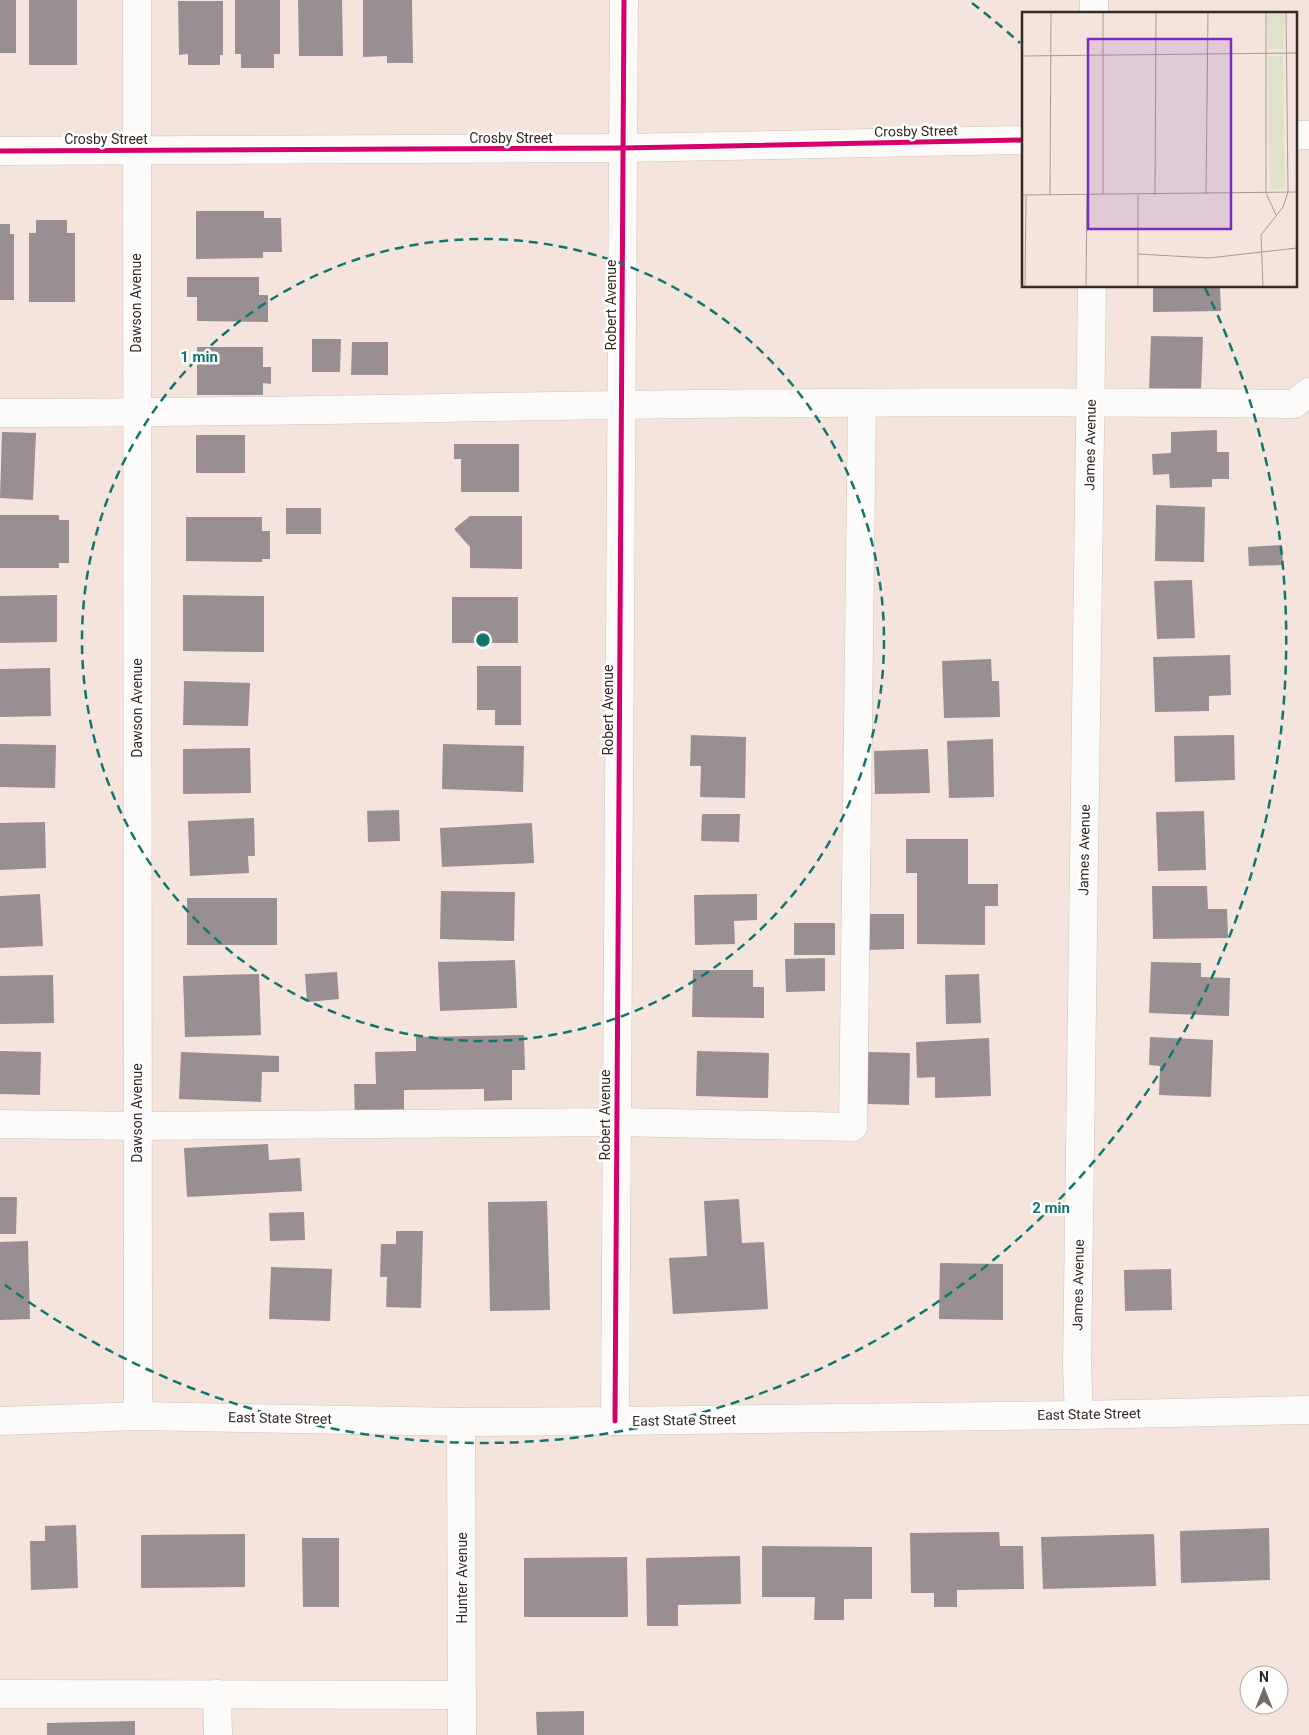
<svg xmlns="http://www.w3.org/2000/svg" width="1309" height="1735" font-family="Roboto,sans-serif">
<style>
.building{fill:#998e91}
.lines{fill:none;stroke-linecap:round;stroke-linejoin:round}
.minor-casing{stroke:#cfc2bc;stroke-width:29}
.major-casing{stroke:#cfc2bc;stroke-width:29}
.minor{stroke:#fdfbfa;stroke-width:28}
.major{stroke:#fdfbfa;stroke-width:28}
.cycleway-casing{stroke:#fff;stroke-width:8}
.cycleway{stroke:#d6006c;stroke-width:5}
.ring{fill:none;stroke:#0f766e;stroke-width:2.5;stroke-dasharray:9 6}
.labels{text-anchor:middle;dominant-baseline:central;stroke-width:5;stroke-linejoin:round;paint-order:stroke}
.street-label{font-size:14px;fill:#332822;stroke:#fff}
.inset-road{fill:none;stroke:#a79992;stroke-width:1}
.view{fill:#7b2cbf;fill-opacity:0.15;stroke:#7b2cbf;stroke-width:2.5}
.inset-edge{fill:none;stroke:#332822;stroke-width:2.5}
.centre{fill:#0f766e;stroke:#fff;stroke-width:2.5}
.ring-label{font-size:15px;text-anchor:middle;font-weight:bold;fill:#0f766e;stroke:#fff;stroke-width:5;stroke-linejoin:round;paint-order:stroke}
</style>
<rect width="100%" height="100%" fill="#f4e4dc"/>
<g class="building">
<rect x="0" y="0" width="16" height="53"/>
<rect x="29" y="0" width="48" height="65"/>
<polygon points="235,0 280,0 280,54 274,54 274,68 241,68 241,54 235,54"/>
<polygon points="298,0 342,0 343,56 299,56"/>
<polygon points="363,0 412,0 413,63 387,63 387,56 363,57"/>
<polygon points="178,1 223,1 223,55 220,55 220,65 188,65 188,54 179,55"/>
<polygon points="196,211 264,211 264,218 281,218 282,252 263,252 263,258 196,259"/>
<polygon points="36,220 67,220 67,233 75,233 75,302 29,302 29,233 36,233"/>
<polygon points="0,224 10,224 10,234 14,234 14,300 0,300"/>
<polygon points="187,277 259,277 259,295 268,295 268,322 197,321 197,297 187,297"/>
<polygon points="1153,286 1220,286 1221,311 1153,312"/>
<polygon points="1151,336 1203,337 1201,391 1149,390"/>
<polygon points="312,339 341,339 340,372 312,372"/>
<polygon points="352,342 388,342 388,375 351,375"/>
<polygon points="197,347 263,347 263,367 271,367 271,384 263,383 263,395 197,395"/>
<polygon points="1217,430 1217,452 1229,452 1229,479 1212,479 1212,487 1170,488 1169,474 1153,475 1152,454 1171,453 1171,432"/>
<polygon points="2,432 36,433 33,500 0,498"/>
<rect x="196" y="435" width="49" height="38"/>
<polygon points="454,444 519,444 519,492 461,492 461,459 454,459"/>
<polygon points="1156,505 1205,507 1204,562 1155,561"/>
<rect x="286" y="508" width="35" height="26"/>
<polygon points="0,515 59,515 59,520 69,520 69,563 59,563 59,568 0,568"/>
<polygon points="470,516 522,516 522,569 470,568 470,547 454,529"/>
<polygon points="186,517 262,517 262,531 270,531 270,559 262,559 262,562 186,561"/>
<polygon points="1282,545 1283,565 1249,566 1248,547"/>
<polygon points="1192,580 1195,638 1157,639 1154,581"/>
<polygon points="57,595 57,642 0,643 0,596"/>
<polygon points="183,595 264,596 264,652 183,651"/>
<rect x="452" y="597" width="66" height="46"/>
<polygon points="1230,655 1231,695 1209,696 1209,711 1155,712 1153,657"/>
<polygon points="991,659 992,681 999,681 1000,717 944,718 942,661"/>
<polygon points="477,666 521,666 521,725 495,725 495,710 477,710"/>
<polygon points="50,668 51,716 0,717 0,669"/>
<polygon points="184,681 250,683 248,726 183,725"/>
<polygon points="691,735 746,737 745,798 700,797 701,766 690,766"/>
<polygon points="1234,735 1235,780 1175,782 1174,736"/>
<polygon points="993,739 994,797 949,798 947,741"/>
<polygon points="0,744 56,745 55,788 0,787"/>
<polygon points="443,744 524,746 523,792 442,789"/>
<polygon points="250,748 251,793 183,794 183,749"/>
<polygon points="928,749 930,793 875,794 874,751"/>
<polygon points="399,810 400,841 368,842 367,811"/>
<polygon points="1204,811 1206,870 1158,871 1156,812"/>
<polygon points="702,814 740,814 739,842 701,841"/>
<polygon points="254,818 255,856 248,856 249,873 190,876 188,821"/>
<polygon points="45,822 46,868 0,870 0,823"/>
<polygon points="532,823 534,863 442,867 440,828"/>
<polygon points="906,839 968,839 968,884 998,884 998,906 985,906 985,945 917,944 917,873 906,873"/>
<polygon points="1152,886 1207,886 1208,909 1227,909 1228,938 1153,939"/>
<polygon points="441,891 515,892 514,941 440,939"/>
<polygon points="40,894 43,946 0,948 0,896"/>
<polygon points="757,894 757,920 734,921 735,944 695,945 694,895"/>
<rect x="187" y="898" width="90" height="47"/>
<polygon points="865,914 904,914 904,949 865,950"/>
<rect x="794" y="923" width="41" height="32"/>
<polygon points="825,958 825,991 786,992 785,959"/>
<polygon points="515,960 517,1008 440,1011 438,962"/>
<polygon points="1151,962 1201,963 1201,977 1230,978 1229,1016 1149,1013"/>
<polygon points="693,970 753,970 753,987 764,987 764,1018 692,1017"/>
<polygon points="337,972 339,999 307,1002 305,974"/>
<polygon points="259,974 261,1035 185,1037 183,976"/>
<polygon points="979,974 981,1023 946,1024 945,975"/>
<polygon points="53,975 54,1023 0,1024 0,976"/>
<polygon points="524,1035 525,1070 512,1070 512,1100 484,1101 484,1089 404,1090 404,1115 355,1116 354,1084 376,1084 375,1052 416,1051 416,1037"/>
<polygon points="1150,1037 1213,1040 1211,1097 1159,1095 1160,1066 1149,1065"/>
<polygon points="989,1038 991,1096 935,1098 935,1077 917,1078 916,1042"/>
<polygon points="0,1051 41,1052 40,1095 0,1094"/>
<polygon points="697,1051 769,1053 768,1098 696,1096"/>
<polygon points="181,1052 279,1056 279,1072 262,1072 261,1102 179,1099"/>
<polygon points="868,1052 910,1053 909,1105 866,1104"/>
<polygon points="268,1144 269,1160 300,1158 302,1191 187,1197 184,1148"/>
<polygon points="0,1197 17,1197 16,1234 0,1234"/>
<polygon points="739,1199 742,1243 764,1242 768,1309 673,1314 669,1258 707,1256 704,1201"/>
<polygon points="547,1201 550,1310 490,1311 488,1202"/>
<polygon points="304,1212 305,1240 270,1241 269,1213"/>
<polygon points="396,1231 423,1231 421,1308 386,1307 387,1277 380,1277 381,1244 396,1244"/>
<polygon points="28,1241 30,1319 0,1320 0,1242"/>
<polygon points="940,1263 1003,1264 1003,1320 939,1319"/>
<polygon points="271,1267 332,1269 330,1321 269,1319"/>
<polygon points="1171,1269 1172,1310 1125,1311 1124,1270"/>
<polygon points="76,1525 78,1588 31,1590 30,1541 45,1541 45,1526"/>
<polygon points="1269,1528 1270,1580 1181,1583 1180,1531"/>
<polygon points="999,1532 1000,1546 1023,1546 1024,1589 957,1590 957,1607 934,1607 934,1593 911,1593 910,1533"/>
<polygon points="245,1534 245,1587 141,1588 141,1535"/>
<polygon points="1154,1534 1156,1586 1043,1589 1041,1537"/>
<polygon points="302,1538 339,1538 339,1607 303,1607"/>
<polygon points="762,1546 872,1547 872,1599 844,1599 844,1620 814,1620 815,1597 762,1597"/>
<polygon points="740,1556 741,1604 678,1605 678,1626 647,1626 646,1558"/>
<polygon points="627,1557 628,1617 524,1617 524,1558"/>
<polygon points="584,1711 584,1735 537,1735 536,1712"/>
<polygon points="135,1721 135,1735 47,1735 47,1723"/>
</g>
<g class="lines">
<defs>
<g id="minor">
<polyline points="137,0 138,1416"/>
<polyline points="1094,14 1094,0"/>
<polyline points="1295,135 1309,135"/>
<polyline points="0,151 623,148 1023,140"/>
<path d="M0,413C206,413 412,408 618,405C843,402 1069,401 1294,404L1309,392"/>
<polyline points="0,1124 137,1126 616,1122 853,1127 862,404"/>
<polyline points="1079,1415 1077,1366 1092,286"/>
<polyline points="615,1421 624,0"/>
<polyline points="461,1422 462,1735"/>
<polyline points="0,1694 462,1695"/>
<polyline points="217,1694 218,1735"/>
</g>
<polyline id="major" points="0,1421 138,1416 461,1422 615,1421 1079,1415 1309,1410"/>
</defs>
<use href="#minor" class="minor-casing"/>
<use href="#major" class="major-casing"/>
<use href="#minor" class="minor"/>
<use href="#major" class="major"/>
<defs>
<g id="cycleway">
<polyline points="0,151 623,148 1023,140"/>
<polyline points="615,1421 624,0"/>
</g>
</defs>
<use href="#cycleway" class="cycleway-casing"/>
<use href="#cycleway" class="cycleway"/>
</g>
<g class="ring">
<circle cx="483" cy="640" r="401"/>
<path d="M972 3A803 803 0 0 1 1020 43M1205 288A803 803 0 0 1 5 1285"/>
</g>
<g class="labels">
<g class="street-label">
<text transform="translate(916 131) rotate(-1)">Crosby Street</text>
<text x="511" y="138">Crosby Street</text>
<text x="106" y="139">Crosby Street</text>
<text transform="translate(136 303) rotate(-90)">Dawson Avenue</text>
<text transform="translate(611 305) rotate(-90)">Robert Avenue</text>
<text transform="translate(1090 445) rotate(-89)">James Avenue</text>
<text transform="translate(137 708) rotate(-90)">Dawson Avenue</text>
<text transform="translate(608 710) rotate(-90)">Robert Avenue</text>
<text transform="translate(1084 850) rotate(-89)">James Avenue</text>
<text transform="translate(137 1113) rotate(-90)">Dawson Avenue</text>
<text transform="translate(605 1115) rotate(-90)">Robert Avenue</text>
<text transform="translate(1078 1285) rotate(-89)">James Avenue</text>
<text transform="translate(1089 1414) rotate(-1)">East State Street</text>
<text transform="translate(280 1418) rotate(1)">East State Street</text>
<text transform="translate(684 1420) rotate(-1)">East State Street</text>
<text transform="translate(462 1578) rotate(-90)">Hunter Avenue</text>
</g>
</g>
<g transform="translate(1022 12)">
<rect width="275" height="275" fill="#f4e4dc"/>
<path d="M245,0H263L261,38L246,36ZM261,43L263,172L261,176L248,177L246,45Z" fill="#dfe2c9"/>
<path class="inset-road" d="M81,0V182M244,0V181L254,203M0,44L275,41M184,182L186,0M0,183L275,180M28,183L29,0M133,183L134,0M116,242L187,246L275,236M3,275L4,184M64,275L65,183M116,275V183M241,275L239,223L261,195L266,180L264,0"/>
<path class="view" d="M66,27H209V217H66Z"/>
<rect width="275" height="275" class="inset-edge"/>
</g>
<circle cx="483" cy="640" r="8" class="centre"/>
<g class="ring-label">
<text x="199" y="362">1 min</text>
<text x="1051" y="1213">2 min</text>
</g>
<g transform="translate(1264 1690)"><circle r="24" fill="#ffffff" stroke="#ada9a7"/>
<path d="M0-4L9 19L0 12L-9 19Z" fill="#776a63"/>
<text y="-8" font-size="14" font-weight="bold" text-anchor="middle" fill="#332822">N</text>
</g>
</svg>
